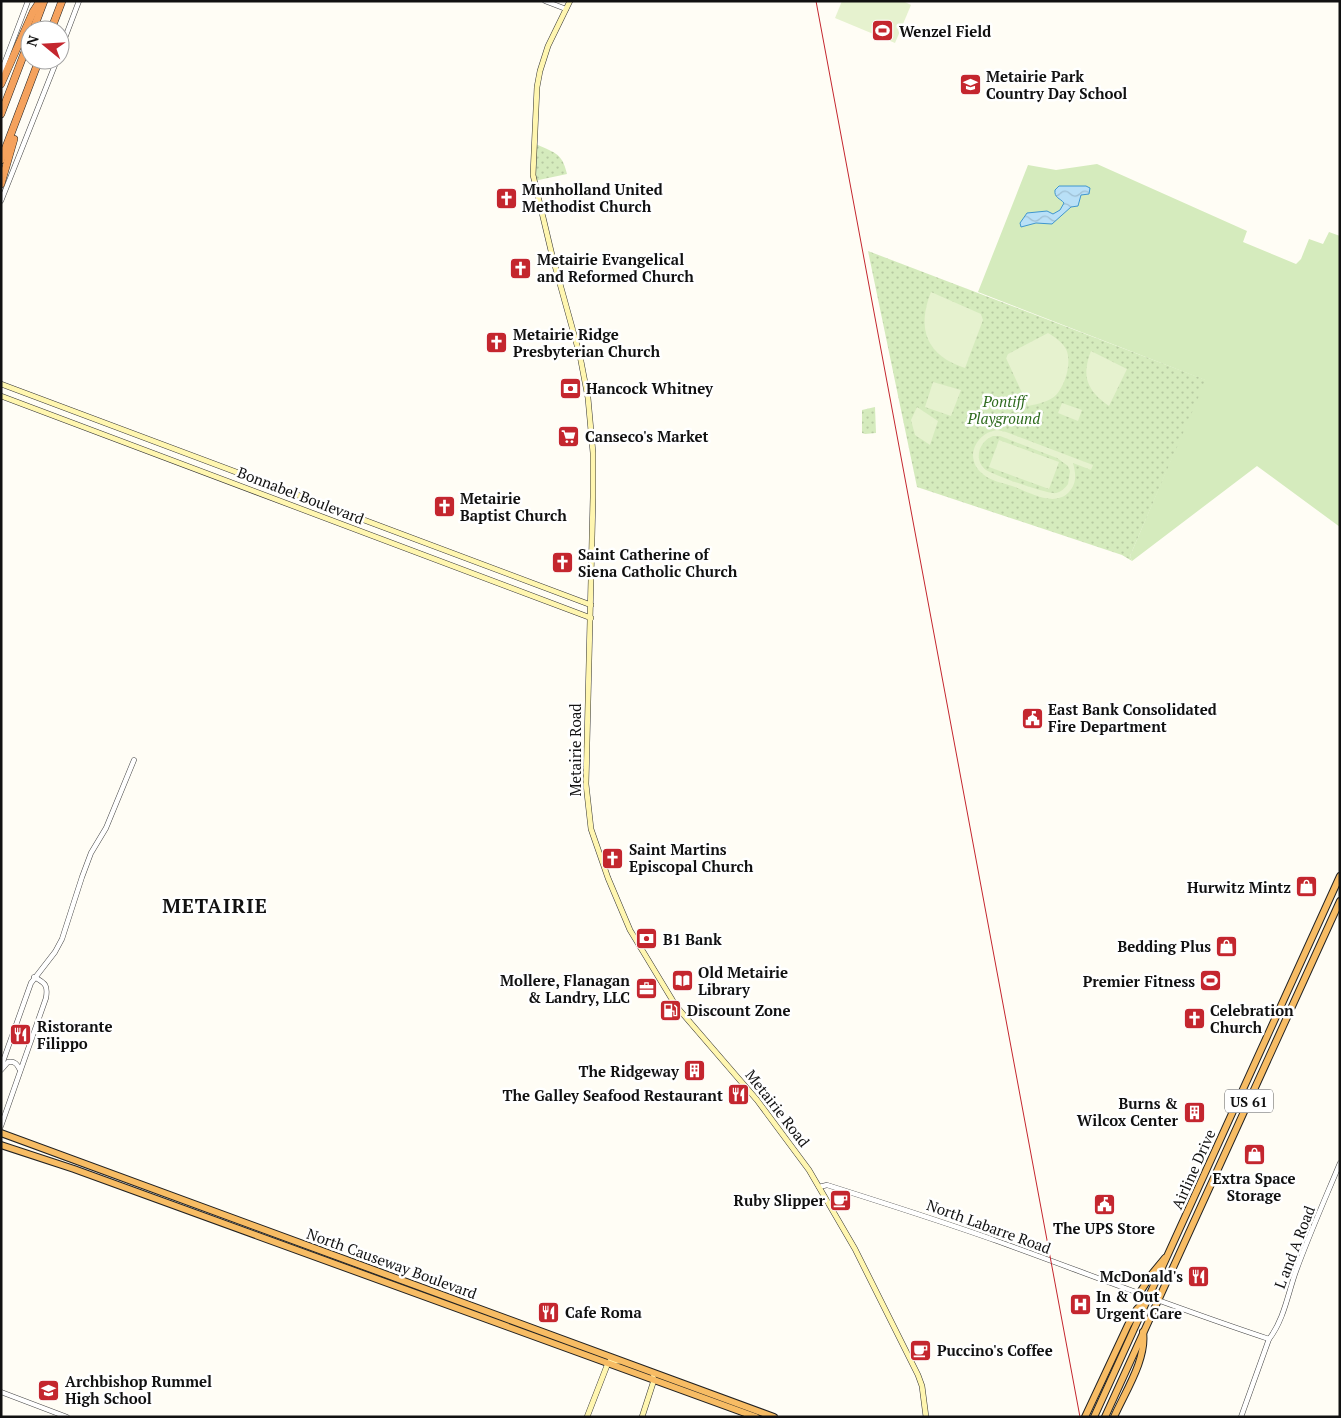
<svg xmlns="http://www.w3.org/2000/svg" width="1341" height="1418" font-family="'PT Serif',serif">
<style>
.grass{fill:#d5ebbd}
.park{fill:url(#park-dots)}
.pitch{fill:#e6f2cf;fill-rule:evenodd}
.water{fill:url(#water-waves);stroke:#3f96cf}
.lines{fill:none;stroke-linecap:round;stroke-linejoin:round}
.tertiary-casing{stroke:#444;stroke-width:5.5}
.secondary-casing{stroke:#333;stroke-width:6}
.trunk-casing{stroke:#222;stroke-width:8}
.motorway-casing{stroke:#222;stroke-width:8}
.tertiary{stroke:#fff;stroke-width:4.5}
.secondary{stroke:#fff6b0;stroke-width:5}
.trunk{stroke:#f7bc64;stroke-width:6}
.motorway{stroke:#f5a25d;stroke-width:7}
.rail{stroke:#c4262e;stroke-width:1}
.labels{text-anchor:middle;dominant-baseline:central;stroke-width:5;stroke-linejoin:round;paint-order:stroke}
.shield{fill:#fff;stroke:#585858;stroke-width:1}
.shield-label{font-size:14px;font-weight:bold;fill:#111}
.poi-label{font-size:15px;font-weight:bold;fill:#111;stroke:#fff;text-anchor:start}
.park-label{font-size:15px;font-style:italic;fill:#2f6b1f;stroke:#fff}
.street-label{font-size:15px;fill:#111;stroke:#fff}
.district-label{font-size:20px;font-weight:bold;letter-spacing:1px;fill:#111;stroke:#fff}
</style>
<defs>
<pattern id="park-dots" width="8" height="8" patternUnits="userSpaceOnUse" patternTransform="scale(1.25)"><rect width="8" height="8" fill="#d5ebbd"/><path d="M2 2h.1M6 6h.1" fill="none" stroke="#b6c8a1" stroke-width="1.8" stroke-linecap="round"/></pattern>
<pattern id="water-waves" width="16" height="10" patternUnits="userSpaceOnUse" patternTransform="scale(1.25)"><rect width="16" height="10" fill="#b9e0f7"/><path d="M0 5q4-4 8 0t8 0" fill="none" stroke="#9ebfd3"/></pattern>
</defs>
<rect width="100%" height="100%" fill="#fffdf5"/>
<polygon class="grass" points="1097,164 1247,231 1243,242 1296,264 1301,259 1309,239 1323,244 1329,232 1340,236 1340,527 1257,466 1132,561 1130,556 1205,380 978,292 1028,165 1056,170"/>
<g class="park">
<path d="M534,143C553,153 562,151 567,174L534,181Z"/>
<polygon points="868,251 1206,380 1130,556 1132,561 1122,555 917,487"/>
<polygon points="875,407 876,433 865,434 862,433 862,410"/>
</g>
<g class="pitch">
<polygon points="842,1 903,1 911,5 895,43 835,18"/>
<path d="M931,292L981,314L983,320L965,368C927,356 916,329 931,292Z"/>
<path d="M1048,333C1055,337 1062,342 1066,349C1072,362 1066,383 1057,394C1050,402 1037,404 1028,406L1006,358L1008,354Z"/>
<path d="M1091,351L1127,369L1109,406C1087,391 1081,376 1091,351Z"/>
<polygon points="933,382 961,390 951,416 925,407"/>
<polygon points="1062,403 1082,410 1078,421 1058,413"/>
<polygon points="917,407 938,421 930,445 915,435 911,420"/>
<path d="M997,430L1006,432L1093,465L1091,470L1073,463C1076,474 1077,483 1069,492C1054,508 1029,492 1012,486C1003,483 991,481 984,475C963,460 975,433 997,430ZM993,436H1000L1057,458L1068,466L1070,471L1068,484C1065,488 1061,492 1056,493C1048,495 994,475 986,470C973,460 979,441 993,436Z"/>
<polygon points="999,440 1059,462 1049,489 989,467"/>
</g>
<path class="water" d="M1059,186H1086L1090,188L1089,194L1081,195L1078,206L1071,207L1052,224L1036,223L1021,227L1020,223L1027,213L1047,211L1053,214L1060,210L1064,203C1060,198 1054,198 1055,190Z"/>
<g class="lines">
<defs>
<g id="tertiary">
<polyline points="545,1 566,9"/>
<polyline points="60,51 79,1"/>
<polyline points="1,72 28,1"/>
<polyline points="1,201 57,60"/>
<polyline points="1,1067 31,983 55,952 62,939 82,877 91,853 106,828 134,760"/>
<path d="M1,1070L8,1062C15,1061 17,1064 20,1070"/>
<path d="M1,1126L46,998C48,986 46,983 34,977"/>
<path d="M819,1187L827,1185C884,1203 941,1221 997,1241C1088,1274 1178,1309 1269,1339"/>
<polyline points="1,1392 67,1417"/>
<path d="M1241,1417L1269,1339C1284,1320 1288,1293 1296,1271C1309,1235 1325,1199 1340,1163"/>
</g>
<g id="secondary">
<polyline points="570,1 548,46 540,71 537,87 533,175 552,255 580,356 588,398 593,453 593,497 586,784 591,829 608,878 630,930 676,1006 757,1100 809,1170 855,1249 918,1375 922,1386 926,1417"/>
<polyline points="1,384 591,605"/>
<polyline points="1,396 591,618"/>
<polyline points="587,1417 608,1363 610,1361 619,1361"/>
<polyline points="642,1417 654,1380 653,1377"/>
</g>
<g id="trunk">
<polyline points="1,1133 774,1417"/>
<polyline points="1,1145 74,1169 756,1417"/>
<polyline points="1139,1294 1151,1275 1165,1258"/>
<polyline points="1085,1417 1128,1325 1137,1309 1146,1300"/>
<polyline points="1094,1417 1340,876"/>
<polyline points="1105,1417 1340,901"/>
<path d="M1114,1417C1125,1392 1147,1359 1143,1332"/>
</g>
<g id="motorway">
<polyline points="33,30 44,1"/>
<polyline points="51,30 62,1"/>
<polyline points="1,84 33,12 40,1"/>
<polyline points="1,114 30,38"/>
<polyline points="1,160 39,60"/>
<polyline points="1,184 14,139"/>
</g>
</defs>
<use href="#tertiary" class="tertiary-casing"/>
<use href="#secondary" class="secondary-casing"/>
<use href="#trunk" class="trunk-casing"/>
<use href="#motorway" class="motorway-casing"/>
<use href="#tertiary" class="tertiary"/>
<use href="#secondary" class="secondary"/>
<use href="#trunk" class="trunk"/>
<use href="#motorway" class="motorway"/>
<polyline class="rail" points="816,1 1080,1417"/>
</g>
<defs>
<symbol id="stadium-square" viewBox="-11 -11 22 22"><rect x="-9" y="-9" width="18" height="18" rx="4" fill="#c4262e" stroke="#fff"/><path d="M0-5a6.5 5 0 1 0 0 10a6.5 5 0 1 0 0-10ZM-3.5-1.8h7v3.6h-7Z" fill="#fff"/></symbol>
<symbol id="school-square" viewBox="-11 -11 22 22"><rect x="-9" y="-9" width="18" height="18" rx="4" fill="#c4262e" stroke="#fff"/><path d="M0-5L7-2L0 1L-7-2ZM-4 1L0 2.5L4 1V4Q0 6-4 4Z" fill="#fff"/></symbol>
<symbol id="church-square" viewBox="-11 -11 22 22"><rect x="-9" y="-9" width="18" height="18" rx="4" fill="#c4262e" stroke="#fff"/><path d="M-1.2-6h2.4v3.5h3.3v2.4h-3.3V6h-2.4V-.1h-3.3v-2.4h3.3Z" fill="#fff"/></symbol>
<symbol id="bank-square" viewBox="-11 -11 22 22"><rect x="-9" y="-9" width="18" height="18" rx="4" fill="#c4262e" stroke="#fff"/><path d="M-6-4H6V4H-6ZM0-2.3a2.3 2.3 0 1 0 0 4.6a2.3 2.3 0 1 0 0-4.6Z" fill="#fff"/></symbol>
<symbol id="supermarket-square" viewBox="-11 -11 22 22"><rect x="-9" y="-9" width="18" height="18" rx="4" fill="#c4262e" stroke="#fff"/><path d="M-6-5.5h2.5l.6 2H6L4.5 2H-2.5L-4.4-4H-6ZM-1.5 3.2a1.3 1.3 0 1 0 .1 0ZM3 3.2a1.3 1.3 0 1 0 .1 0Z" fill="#fff"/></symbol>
<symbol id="civic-square" viewBox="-11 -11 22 22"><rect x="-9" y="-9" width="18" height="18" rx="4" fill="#c4262e" stroke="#fff"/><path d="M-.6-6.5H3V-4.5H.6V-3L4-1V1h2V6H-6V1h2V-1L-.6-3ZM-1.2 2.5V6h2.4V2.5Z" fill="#fff"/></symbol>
<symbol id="shop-square" viewBox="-11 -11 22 22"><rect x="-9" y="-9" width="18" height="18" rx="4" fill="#c4262e" stroke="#fff"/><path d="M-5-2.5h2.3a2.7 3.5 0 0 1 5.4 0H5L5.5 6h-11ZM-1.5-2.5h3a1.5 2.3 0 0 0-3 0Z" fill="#fff"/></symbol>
<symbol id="library-square" viewBox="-11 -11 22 22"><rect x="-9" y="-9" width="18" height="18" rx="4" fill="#c4262e" stroke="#fff"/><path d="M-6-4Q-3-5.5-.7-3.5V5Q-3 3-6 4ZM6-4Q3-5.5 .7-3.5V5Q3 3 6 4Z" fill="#fff"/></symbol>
<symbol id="office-square" viewBox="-11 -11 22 22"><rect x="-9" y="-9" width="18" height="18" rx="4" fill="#c4262e" stroke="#fff"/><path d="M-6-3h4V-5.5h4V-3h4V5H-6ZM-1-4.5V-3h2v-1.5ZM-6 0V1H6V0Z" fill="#fff"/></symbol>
<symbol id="fuel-square" viewBox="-11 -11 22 22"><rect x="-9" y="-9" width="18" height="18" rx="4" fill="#c4262e" stroke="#fff"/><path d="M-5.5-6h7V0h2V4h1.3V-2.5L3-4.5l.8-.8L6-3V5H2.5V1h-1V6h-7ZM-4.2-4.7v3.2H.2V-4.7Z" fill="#fff"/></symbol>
<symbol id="restaurant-square" viewBox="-11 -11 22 22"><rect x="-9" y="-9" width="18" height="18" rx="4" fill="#c4262e" stroke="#fff"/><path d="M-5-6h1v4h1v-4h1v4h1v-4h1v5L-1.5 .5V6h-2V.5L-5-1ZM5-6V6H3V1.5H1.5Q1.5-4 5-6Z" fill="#fff"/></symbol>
<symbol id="building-square" viewBox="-11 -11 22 22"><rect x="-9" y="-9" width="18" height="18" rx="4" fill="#c4262e" stroke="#fff"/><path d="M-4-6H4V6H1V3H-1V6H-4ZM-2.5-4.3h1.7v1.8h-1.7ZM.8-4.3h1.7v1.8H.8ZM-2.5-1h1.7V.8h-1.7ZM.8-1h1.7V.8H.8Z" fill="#fff"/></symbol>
<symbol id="cafe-square" viewBox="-11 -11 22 22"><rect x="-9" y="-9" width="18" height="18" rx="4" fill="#c4262e" stroke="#fff"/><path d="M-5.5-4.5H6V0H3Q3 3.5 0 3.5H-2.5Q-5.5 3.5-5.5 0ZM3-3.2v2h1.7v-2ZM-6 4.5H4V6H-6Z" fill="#fff"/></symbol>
<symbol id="hospital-square" viewBox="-11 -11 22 22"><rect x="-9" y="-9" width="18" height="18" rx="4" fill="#c4262e" stroke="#fff"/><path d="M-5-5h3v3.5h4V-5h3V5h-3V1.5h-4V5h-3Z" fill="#fff"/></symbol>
</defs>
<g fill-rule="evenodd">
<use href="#stadium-square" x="870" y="18" width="25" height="25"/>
<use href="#school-square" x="958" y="72" width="25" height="25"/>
<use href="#church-square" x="494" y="186" width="25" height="25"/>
<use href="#church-square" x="508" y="256" width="25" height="25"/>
<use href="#church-square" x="484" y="330" width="25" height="25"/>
<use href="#bank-square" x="558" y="376" width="25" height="25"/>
<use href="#supermarket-square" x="556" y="424" width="25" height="25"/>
<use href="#church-square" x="432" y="494" width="25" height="25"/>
<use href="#church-square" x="550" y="550" width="25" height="25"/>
<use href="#civic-square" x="1020" y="706" width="25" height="25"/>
<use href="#church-square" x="600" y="846" width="25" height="25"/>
<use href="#shop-square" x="1294" y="874" width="25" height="25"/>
<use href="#bank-square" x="634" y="926" width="25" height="25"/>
<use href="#shop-square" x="1214" y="934" width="25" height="25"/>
<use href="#library-square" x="670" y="968" width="25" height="25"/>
<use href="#stadium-square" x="1198" y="968" width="25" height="25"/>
<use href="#office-square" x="634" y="976" width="25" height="25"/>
<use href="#fuel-square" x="658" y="998" width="25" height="25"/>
<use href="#church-square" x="1182" y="1006" width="25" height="25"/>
<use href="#restaurant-square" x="8" y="1022" width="25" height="25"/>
<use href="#building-square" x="682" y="1058" width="25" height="25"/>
<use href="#restaurant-square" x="726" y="1082" width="25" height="25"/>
<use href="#building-square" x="1182" y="1100" width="25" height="25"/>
<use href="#shop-square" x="1242" y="1142" width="25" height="25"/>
<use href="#cafe-square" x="828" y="1188" width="25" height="25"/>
<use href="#civic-square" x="1092" y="1192" width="25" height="25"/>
<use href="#restaurant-square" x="1186" y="1264" width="25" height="25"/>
<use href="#hospital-square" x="1068" y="1292" width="25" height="25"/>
<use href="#restaurant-square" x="536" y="1300" width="25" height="25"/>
<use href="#cafe-square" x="908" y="1338" width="25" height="25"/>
<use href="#school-square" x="36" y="1378" width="25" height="25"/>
</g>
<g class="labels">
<rect class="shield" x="1225" y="1089.5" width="48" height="23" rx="4"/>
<g class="shield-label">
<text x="1249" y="1101">US 61</text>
</g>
<g class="poi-label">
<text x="899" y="31">Wenzel Field</text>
<text x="986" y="76">Metairie Park<tspan x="986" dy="17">Country Day School</tspan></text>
<text x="522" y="189">Munholland United<tspan x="522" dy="17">Methodist Church</tspan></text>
<text x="537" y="259">Metairie Evangelical<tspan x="537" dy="17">and Reformed Church</tspan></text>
<text x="513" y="334">Metairie Ridge<tspan x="513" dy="17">Presbyterian Church</tspan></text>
<text x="586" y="388">Hancock Whitney</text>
<text x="585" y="436">Canseco's Market</text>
<text x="460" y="498">Metairie<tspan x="460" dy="17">Baptist Church</tspan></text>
<text x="578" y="554">Saint Catherine of<tspan x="578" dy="17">Siena Catholic Church</tspan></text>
<text x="1048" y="709">East Bank Consolidated<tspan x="1048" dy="17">Fire Department</tspan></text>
<text x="629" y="849">Saint Martins<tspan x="629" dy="17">Episcopal Church</tspan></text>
<text x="1291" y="887" text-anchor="end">Hurwitz Mintz</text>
<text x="663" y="939">B1 Bank</text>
<text x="1211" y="946" text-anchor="end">Bedding Plus</text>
<text x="698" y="972">Old Metairie<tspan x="698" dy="17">Library</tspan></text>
<text x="630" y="980" text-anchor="end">Mollere, Flanagan<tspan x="630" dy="17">&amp; Landry, LLC</tspan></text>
<text x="1195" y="981" text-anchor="end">Premier Fitness</text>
<text x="687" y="1010">Discount Zone</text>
<text x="1210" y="1010">Celebration<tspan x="1210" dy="17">Church</tspan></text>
<text x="37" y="1026">Ristorante<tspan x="37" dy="17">Filippo</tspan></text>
<text x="679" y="1071" text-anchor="end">The Ridgeway</text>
<text x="723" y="1095" text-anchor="end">The Galley Seafood Restaurant</text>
<text x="1178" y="1103" text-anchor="end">Burns &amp;<tspan x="1178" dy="17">Wilcox Center</tspan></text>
<text x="1254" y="1178" text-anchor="middle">Extra Space<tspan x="1254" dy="17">Storage</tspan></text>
<text x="825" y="1200" text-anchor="end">Ruby Slipper</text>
<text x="1104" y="1228" text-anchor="middle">The UPS Store</text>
<text x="1183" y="1276" text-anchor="end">McDonald's</text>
<text x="1096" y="1296">In &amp; Out<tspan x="1096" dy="17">Urgent Care</tspan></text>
<text x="565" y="1312">Cafe Roma</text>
<text x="937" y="1350">Puccino's Coffee</text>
<text x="65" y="1381">Archbishop Rummel<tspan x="65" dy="17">High School</tspan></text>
</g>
<g class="park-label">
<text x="1004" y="401">Pontiff<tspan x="1004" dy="17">Playground</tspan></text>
</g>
<g class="street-label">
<text transform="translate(301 495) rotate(21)">Bonnabel Boulevard</text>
<text transform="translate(575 750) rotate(-90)">Metairie Road</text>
<text transform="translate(778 1108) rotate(52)">Metairie Road</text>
<text transform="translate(1193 1169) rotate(-66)">Airline Drive</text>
<text transform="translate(989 1226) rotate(20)">North Labarre Road</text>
<text transform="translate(1294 1247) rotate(-69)">L and A Road</text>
<text transform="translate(392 1263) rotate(20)">North Causeway Boulevard</text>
</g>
<g class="district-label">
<text x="215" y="905">METAIRIE</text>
</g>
</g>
<rect width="1341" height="1418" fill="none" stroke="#111111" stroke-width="5"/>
<g transform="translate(45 45) rotate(288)"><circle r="24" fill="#ffffff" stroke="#a0a0a0"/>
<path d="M0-4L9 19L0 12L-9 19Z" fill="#c4262e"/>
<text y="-8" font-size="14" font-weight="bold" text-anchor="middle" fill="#111111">N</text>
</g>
</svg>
